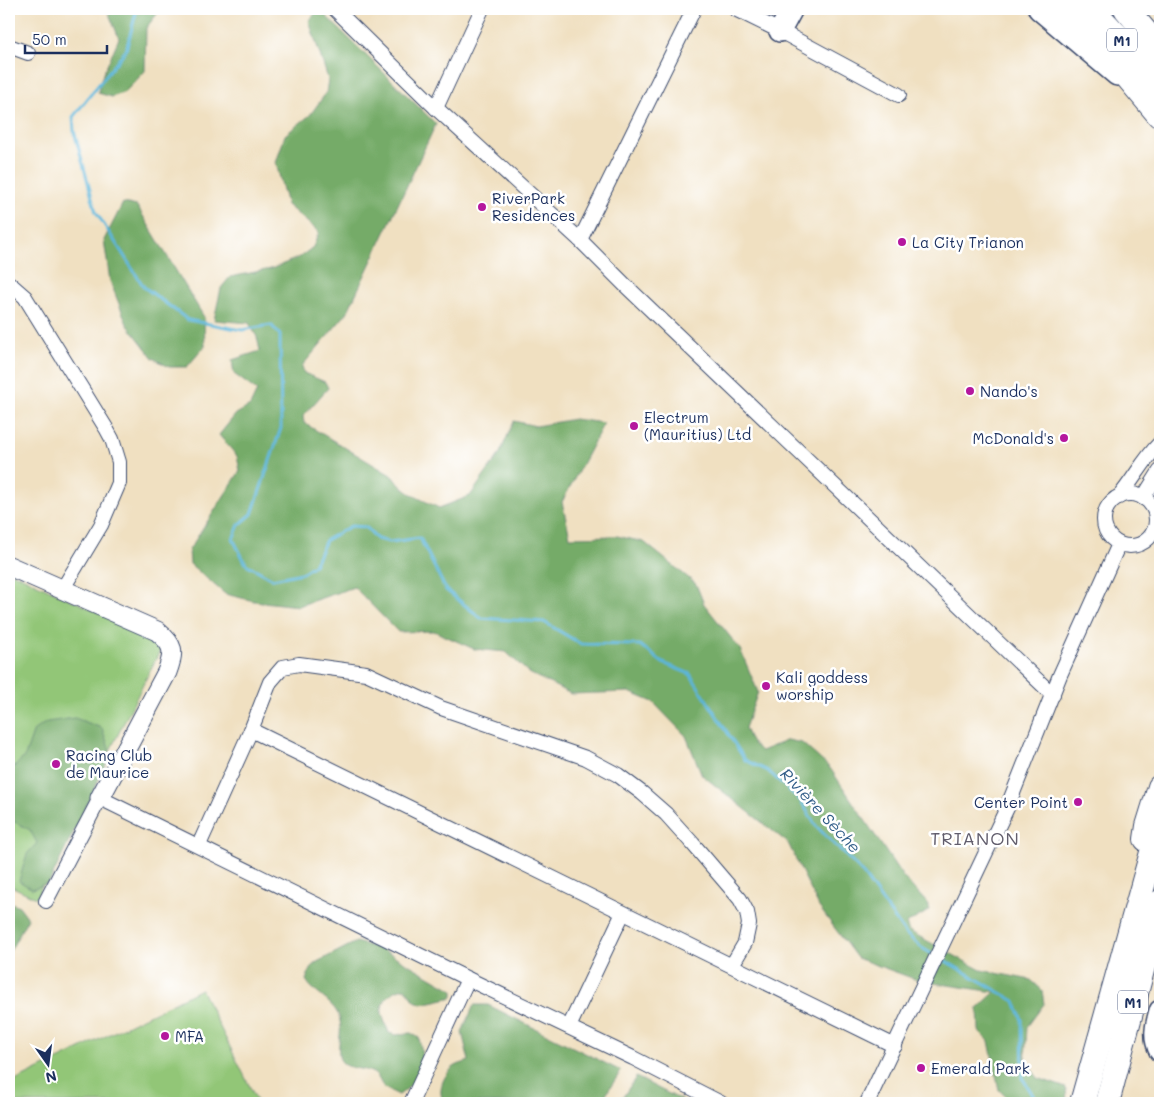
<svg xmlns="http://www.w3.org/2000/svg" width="1169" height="1112" font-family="Mali,sans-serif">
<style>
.green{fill:#92c677;stroke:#567a6a}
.forest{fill:#75ab68;stroke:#486d63}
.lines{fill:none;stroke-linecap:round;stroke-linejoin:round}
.stream{stroke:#5cb6da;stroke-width:3}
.street-casing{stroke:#3b4a6d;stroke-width:16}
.secondary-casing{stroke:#3b4a6d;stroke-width:21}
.primary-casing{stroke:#3b4a6d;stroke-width:24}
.highway-casing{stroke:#3b4a6d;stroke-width:26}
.street{stroke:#fff;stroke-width:14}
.secondary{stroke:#fff;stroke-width:19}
.primary{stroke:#fff;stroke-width:21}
.highway{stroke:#fff;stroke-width:24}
.poi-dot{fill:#b5179e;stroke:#fff;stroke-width:2}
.labels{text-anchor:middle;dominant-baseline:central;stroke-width:5;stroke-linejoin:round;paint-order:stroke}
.shield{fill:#fff;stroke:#5f6d8e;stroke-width:1}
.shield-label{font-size:14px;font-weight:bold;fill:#1b2f5e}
.poi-label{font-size:15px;fill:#1b2f5e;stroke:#fff;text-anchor:start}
.water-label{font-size:16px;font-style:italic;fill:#325e89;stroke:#fff}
.quarter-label{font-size:18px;letter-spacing:1px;fill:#625e6d;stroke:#fff}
</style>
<rect width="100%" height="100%" fill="#fff"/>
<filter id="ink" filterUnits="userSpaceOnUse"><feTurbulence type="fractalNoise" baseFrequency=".02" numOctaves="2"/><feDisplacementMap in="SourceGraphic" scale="10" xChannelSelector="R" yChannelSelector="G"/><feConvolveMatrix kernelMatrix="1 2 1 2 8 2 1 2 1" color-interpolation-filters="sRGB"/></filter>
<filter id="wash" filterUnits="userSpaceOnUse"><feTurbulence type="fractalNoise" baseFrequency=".0096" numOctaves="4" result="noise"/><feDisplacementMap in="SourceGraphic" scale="20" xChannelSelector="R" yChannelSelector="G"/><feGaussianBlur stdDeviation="1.12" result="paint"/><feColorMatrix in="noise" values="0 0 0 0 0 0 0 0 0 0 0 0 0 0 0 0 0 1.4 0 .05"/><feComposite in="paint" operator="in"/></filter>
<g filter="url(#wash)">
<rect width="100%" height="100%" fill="#f0e0c1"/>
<g class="green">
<polygon points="9,571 164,643 36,898 9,885"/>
<polygon points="201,989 258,1103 9,1103 9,1084"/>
</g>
<g class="forest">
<polygon points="107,9 161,9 146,28 145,71 125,92 112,97 98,93 101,79 119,38"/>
<path d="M319,9L436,124L347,313L302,366L304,373L325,382L328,388L303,416L304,423L394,477C404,494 422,499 439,508L470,496L499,455L514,421L536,426L574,419L604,423L562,502L570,537L617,536L644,542L696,584L704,604L740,649L758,692L745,728L751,742L761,751L788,740L802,743L830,768L903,877L927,903L930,910L906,924L909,931L981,970L1031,980L1042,990L1044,1004L1027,1027L1025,1060L1038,1078L1066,1088L1067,1103H1012L999,1090L989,1041L979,1031L978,1008L995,992L920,981L857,958L819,907L788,843L702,775L686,736L653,702L629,692L571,694L529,673L506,652L474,649L434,631L398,632L354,587L298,606L254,601L225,594L190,564L189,550L240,471L237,456L219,435L236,414L250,406L257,391L234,374L232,360L260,351L257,337L249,323L214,320L221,288L230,277L271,269L300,257L313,247L319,232L287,205L276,163L285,135L310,115L326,93L328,79L309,21Z"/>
<polygon points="123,203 137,206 204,317 205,346 187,367 169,367 153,358 127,324 110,281 104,240"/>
<polygon points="75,718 102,728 111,754 49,883 32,889 19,881 27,854 37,843 30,830 9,819 9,772 25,756 34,730 47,722"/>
<polygon points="9,902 19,906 28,918 9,953"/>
<path d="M356,942L382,949L453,990V997L422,1004L415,1001L405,988C394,989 380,1000 382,1013C383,1019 387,1027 389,1033L396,1035L411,1033L419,1038C425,1066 424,1077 399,1095C395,1093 390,1091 386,1089C379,1084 380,1075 371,1072C360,1067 342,1070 339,1056C337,1041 344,1027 338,1014C331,1000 314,994 306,980L311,967L317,962Z"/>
<path d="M474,1005H488L621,1071L600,1103H542L533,1101L532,1103H445C436,1093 443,1075 454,1067C458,1064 464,1063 469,1061L462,1032Z"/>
<polygon points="636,1077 687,1103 619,1103"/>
</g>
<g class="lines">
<g class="stream">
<polyline points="137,9 126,50 73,117 74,131 96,212 144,287 188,320 242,330 271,325 280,335 281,428 252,514 239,525 233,539 246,564 273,579 302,573 314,565 326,540 351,526 366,527 377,539 390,542 420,538 446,590 481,618 544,622 581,644 640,645 663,663 690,674 745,760 768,771 801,801 816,826 860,870 905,933 922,948 932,954"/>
<polyline points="940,958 1015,1001 1022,1020 1023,1079 1038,1103"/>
</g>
</g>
</g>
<g filter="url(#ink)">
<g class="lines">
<defs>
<g id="street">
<polyline points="335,9 436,108 580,240 626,286 1053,695"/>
<polyline points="735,9 780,31 899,95"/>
<polyline points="9,46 28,53"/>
<polyline points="436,108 482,9"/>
<polyline points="580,240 694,9"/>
<polyline points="9,283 25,297 106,428 112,439 119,462 119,483 101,525 62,590"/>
<circle cx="1130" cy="520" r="26"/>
<path d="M1119,497C1134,479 1144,459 1160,443"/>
<polyline points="1143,498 1160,471"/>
<polyline points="251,730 895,1046"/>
<polyline points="199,845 251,730 270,682 283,667 299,664 366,673 441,708 586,758 618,775 642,793 666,814 693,844 740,899 747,912 749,924 745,943 732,965"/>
<polyline points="46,901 100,798 468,979 633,1058 721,1103"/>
<polyline points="569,1027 623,913"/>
<polyline points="411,1103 468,979"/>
<polyline points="867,1103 1007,808 1060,675 1119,544"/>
</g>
<path id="secondary" d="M9,566L157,631C174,645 175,651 167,672L100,798"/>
<g id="primary">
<polyline points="1039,9 1117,75"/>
<polyline points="780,31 792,9"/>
<path d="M1160,1011C1156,1025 1153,1038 1160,1051"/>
</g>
<g id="highway">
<polyline points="1071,9 1159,115"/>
<polyline points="1092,9 1160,81"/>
<polyline points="1126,9 1160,49"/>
<polyline points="1146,839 1148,826 1160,787"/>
<polyline points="1082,1103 1160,824"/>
<polyline points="1107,1103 1160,902"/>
</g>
</defs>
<use href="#street" class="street-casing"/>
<use href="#secondary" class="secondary-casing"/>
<use href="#primary" class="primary-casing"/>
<use href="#highway" class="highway-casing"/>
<use href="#street" class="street"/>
<use href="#secondary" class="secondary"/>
<use href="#primary" class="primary"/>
<use href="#highway" class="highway"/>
</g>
</g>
<g class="poi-dot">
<circle cx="482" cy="207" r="5"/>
<circle cx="902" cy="242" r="5"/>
<circle cx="970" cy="391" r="5"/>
<circle cx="634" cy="426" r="5"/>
<circle cx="1064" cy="438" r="5"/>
<circle cx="766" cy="686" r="5"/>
<circle cx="56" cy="764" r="5"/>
<circle cx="1078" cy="802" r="5"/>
<circle cx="165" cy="1036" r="5"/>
<circle cx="921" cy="1068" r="5"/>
</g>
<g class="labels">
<g class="shield">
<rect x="1107" y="28.5" width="30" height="23" rx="4"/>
<rect x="1118" y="990.5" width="30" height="23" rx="4"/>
</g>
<g class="shield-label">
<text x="1122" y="40">M1</text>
<text x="1133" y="1002">M1</text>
</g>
<g class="poi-label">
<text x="492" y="198">RiverPark<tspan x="492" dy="17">Residences</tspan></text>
<text x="912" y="242">La City Trianon</text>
<text x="980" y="391">Nando's</text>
<text x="644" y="417">Electrum<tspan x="644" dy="17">(Mauritius) Ltd</tspan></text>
<text x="1054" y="438" text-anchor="end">McDonald's</text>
<text x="776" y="677">Kali goddess<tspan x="776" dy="17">worship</tspan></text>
<text x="66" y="755">Racing Club<tspan x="66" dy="17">de Maurice</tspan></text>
<text x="1068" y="802" text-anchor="end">Center Point</text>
<text x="175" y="1036">MFA</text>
<text x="931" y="1068">Emerald Park</text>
</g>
<g class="water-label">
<text transform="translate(821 810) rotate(47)">Rivière Sèche</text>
</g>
<g class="quarter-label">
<text x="975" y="838">TRIANON</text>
</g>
</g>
<rect width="1169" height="1112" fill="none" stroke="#fff" stroke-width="30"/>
<g transform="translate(48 1064) rotate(166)" stroke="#ffffff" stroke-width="4" paint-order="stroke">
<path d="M0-4L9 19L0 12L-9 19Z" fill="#1b2f5e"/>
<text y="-8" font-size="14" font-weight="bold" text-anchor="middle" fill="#1b2f5e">N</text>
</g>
<path d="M25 45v8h82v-8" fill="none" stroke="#1b2f5e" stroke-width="2.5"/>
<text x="32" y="45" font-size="15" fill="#1b2f5e" stroke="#ffffff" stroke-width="4" paint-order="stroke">50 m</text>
</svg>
